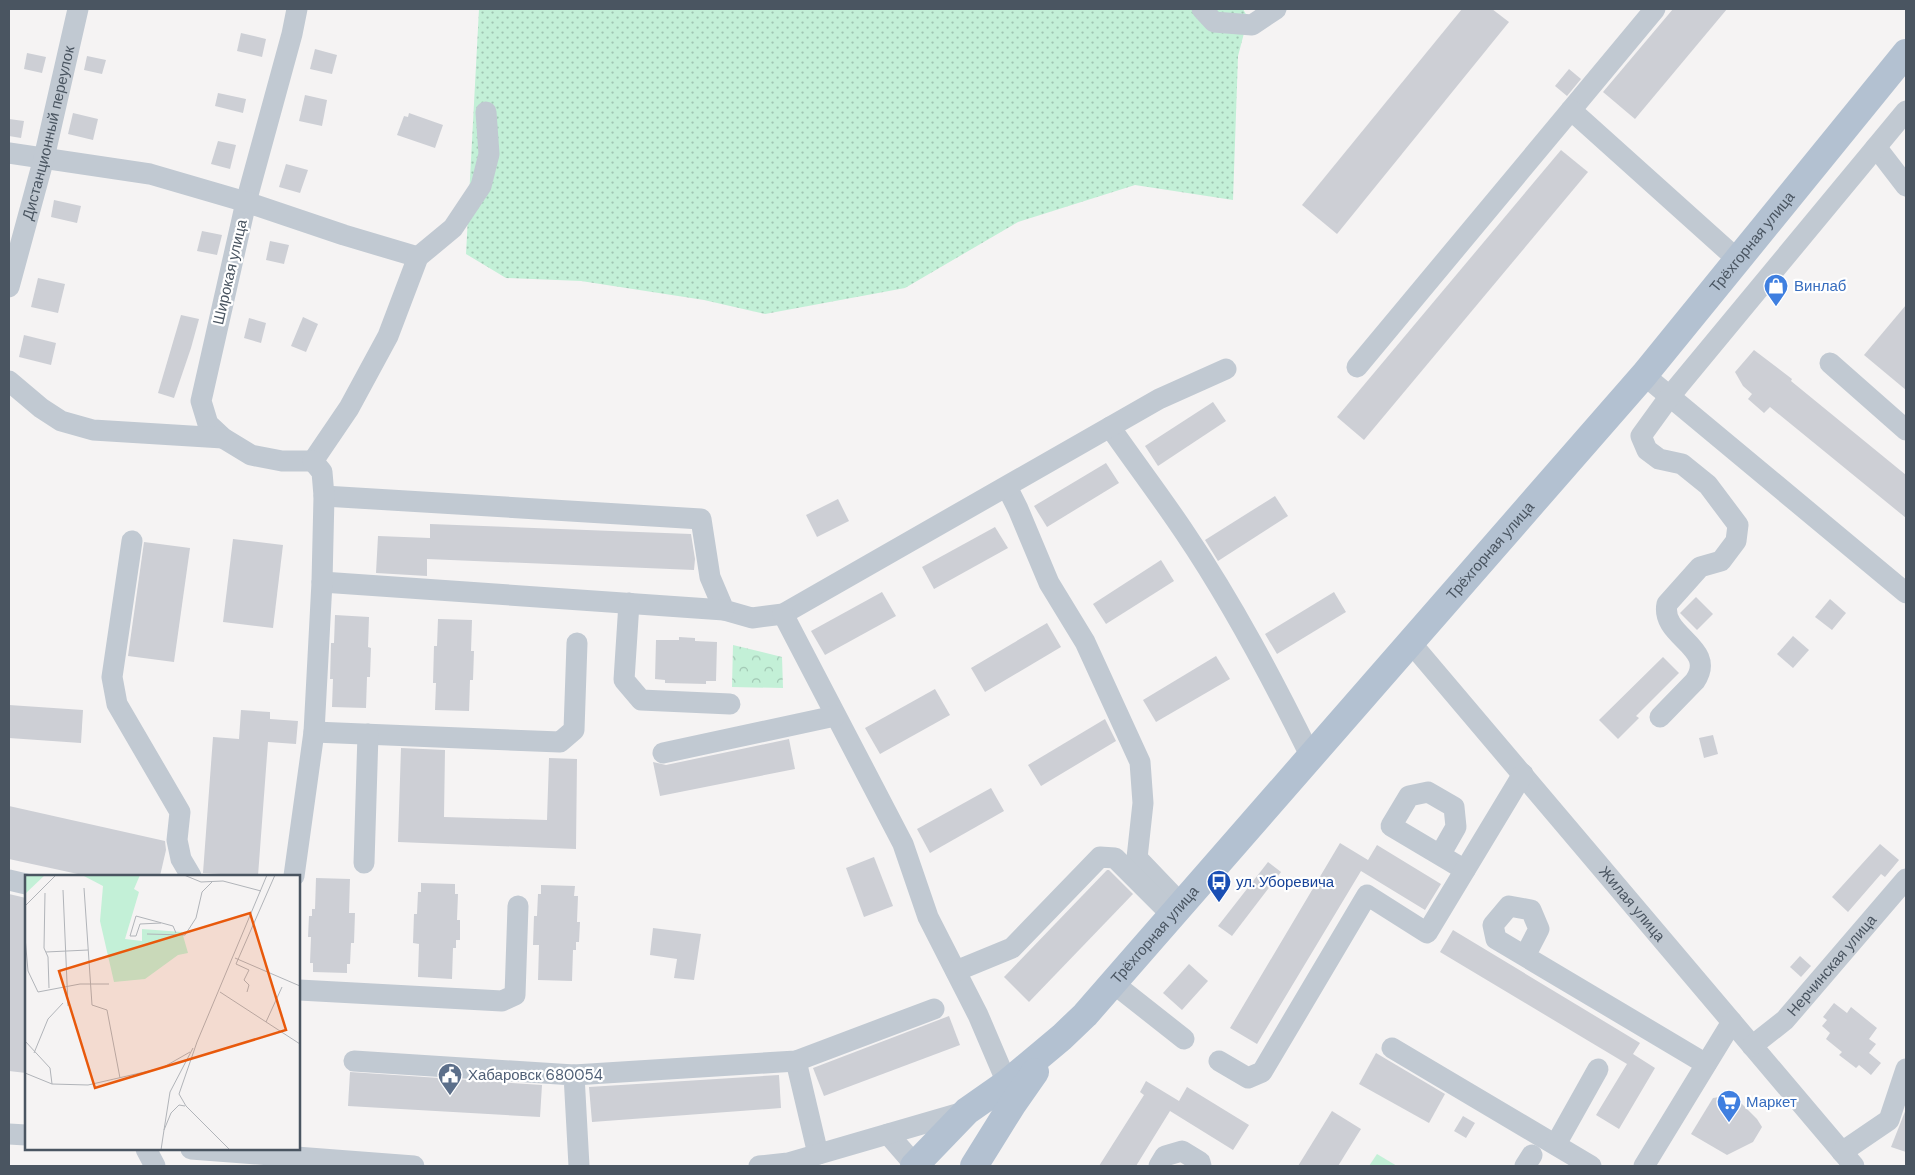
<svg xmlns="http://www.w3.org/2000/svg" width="1915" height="1175" font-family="'DM Sans',sans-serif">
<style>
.grass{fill:url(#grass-dots)}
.forest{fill:url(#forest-crowns)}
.pitch{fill:#c3f0d7}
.building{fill:#cdcfd5}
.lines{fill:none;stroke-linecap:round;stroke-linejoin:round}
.minor{stroke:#c1c9d2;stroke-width:21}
.major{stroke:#b3c1d1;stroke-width:28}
.labels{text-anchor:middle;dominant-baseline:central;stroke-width:4.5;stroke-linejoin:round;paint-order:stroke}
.street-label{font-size:15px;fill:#4a5561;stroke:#fff}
.shop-label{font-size:15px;fill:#366cbe;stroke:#fff;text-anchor:start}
.transit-label{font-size:15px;fill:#164399;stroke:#fff;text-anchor:start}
.service-label{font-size:15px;fill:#4e5e75;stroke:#fff;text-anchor:start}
.inset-road{fill:none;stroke:#b1b4b9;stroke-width:1}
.view{fill:#e8590c;fill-opacity:0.15;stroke:#e8590c;stroke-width:2.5}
.inset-edge{fill:none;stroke:#4a5561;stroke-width:2.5}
</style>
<defs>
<pattern id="grass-dots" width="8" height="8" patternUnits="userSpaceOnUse" patternTransform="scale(1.25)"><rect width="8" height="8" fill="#c3f0d7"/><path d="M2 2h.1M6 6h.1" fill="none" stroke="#a0c5b2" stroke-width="1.8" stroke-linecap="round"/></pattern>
<pattern id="forest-crowns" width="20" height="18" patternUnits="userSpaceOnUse" patternTransform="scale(1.25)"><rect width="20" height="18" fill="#c3f0d7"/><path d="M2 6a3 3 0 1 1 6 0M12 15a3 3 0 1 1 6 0" fill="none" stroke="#a0c5b2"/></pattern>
</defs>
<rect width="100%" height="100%" fill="#f5f3f3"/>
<polygon class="grass" points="479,9 1243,9 1248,18 1238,56 1233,200 1135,185 1018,222 905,288 765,314 704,300 581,281 506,278 466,254"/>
<polygon class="forest" points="733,645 782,657 783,688 732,687"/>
<polygon class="pitch" points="1377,1154 1397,1166 1369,1166"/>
<g class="building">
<polygon points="1462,9 1492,9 1509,22 1337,234 1302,205"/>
<polygon points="1673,9 1727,9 1635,119 1603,92"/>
<polygon points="241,33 266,39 262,57 237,51"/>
<polygon points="315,49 337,55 332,74 310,69"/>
<polygon points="27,53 46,57 42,73 24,69"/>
<polygon points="87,56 106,60 102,74 84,70"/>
<polygon points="1569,69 1581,79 1567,96 1555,86"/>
<polygon points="218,93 246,99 243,113 215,106"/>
<polygon points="305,95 327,100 322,126 299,121"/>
<polygon points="73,113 98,119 93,140 68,134"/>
<polygon points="409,113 443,125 435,148 397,135 404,116 408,117"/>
<polygon points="9,119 24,121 21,138 9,136"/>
<polygon points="218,141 236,145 230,169 211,164"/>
<polygon points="1561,150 1588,172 1364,440 1337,417"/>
<polygon points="286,164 308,170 300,193 279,187"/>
<polygon points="54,200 81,206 77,223 51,217"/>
<polygon points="202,231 222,235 217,255 197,251"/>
<polygon points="270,241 289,245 284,264 266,260"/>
<polygon points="38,278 65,284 58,313 31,307"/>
<polygon points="1906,305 1906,390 1864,355"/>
<polygon points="181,315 199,319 191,348 174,398 158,393"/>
<polygon points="303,317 318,324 306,352 291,346"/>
<polygon points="249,318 266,323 261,343 244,338"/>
<polygon points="24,335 56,343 51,365 19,357"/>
<polygon points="1754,350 1792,379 1791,381 1906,475 1906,518 1770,407 1764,413 1748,399 1752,394 1743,386 1735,372"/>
<polygon points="1213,402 1226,421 1158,466 1145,446"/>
<polygon points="1106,463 1119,483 1047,527 1034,506"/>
<polygon points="1275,496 1288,516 1218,561 1205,540"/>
<polygon points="838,499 849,521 817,537 806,515"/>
<polygon points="430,524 691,534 695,559 694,570 427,559 427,576 376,573 378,536 430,538"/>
<polygon points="995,527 1008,548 934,589 922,567"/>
<polygon points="233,539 283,545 273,628 223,622"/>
<polygon points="144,542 190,548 174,662 128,656"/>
<polygon points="1161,560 1174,581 1106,624 1093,604"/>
<polygon points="882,592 896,616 825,655 811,631"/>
<polygon points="1334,592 1346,612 1277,654 1265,634"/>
<polygon points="1696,597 1713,614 1697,630 1680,613"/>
<polygon points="1830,599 1846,613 1832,630 1815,617"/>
<polygon points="335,615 369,617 368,647 371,648 370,677 367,677 366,708 332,707 333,679 330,679 331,643 334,643"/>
<polygon points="438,619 472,620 471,651 474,651 473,680 470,680 469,711 435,710 436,683 433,683 434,646 437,646"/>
<polygon points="1047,623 1061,647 985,692 971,668"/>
<polygon points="1793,636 1809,650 1793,668 1777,654"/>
<polygon points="679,637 695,638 695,641 717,642 716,681 706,681 706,684 665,683 665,680 655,679 656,640 679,640"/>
<polygon points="1216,656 1230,679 1156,722 1143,700"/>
<polygon points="1663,657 1679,673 1636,716 1639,718 1618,739 1599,720"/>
<polygon points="935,689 950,715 880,754 865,728"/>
<polygon points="9,705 83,710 81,743 9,738"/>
<polygon points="241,710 270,712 270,719 298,721 296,744 268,742 258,876 203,873 213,737 239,739"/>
<polygon points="1105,719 1116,741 1041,786 1028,765"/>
<polygon points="1713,735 1718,754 1704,758 1699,738"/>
<polygon points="789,739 795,769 660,796 653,762 666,765"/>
<polygon points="401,748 445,750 444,817 547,820 549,758 577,759 576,849 398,842"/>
<polygon points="991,788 1004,811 930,853 917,829"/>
<polygon points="9,806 165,841 166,850 160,876 87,876 9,859"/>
<polygon points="1340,843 1368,860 1377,845 1441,884 1425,910 1361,871 1257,1044 1230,1028"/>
<polygon points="1880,844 1899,860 1885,877 1881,874 1848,912 1832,897"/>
<polygon points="874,857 893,906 864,917 846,868"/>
<polygon points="1268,862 1281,872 1232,936 1218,926"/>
<polygon points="1107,870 1109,870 1133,894 1029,1002 1004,977"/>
<polygon points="316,878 350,879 349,913 355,913 354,943 351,943 350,964 347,964 347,973 313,972 313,963 310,963 311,937 308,937 309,916 312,916 312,909 315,909"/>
<polygon points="421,883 455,884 455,894 458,894 457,920 460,920 460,940 456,940 456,948 453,948 452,979 418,977 419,944 413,943 414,914 417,914 418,892 421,892"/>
<polygon points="541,885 575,886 574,896 578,896 577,922 580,922 579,942 576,942 576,950 573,950 572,981 538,980 539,945 533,945 534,916 537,916 538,894 541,894"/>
<polygon points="9,894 26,898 26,1073 9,1071"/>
<polygon points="653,928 701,934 694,980 674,978 677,959 650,955"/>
<polygon points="1453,930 1640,1043 1633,1054 1655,1068 1619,1129 1596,1115 1627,1064 1440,952"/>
<polygon points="1800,956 1811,966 1801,977 1790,967"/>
<polygon points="1189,964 1208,981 1182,1010 1163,993"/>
<polygon points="1834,1003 1847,1013 1851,1007 1877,1028 1869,1039 1876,1044 1869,1053 1881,1063 1871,1075 1859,1065 1856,1068 1839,1055 1842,1052 1826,1039 1830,1033 1822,1026 1827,1020 1823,1017"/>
<polygon points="949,1016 960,1045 824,1096 813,1068"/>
<polygon points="1376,1053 1445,1094 1429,1123 1359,1084"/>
<polygon points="350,1072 542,1085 540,1117 348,1106"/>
<polygon points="779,1075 781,1108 592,1122 589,1087"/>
<polygon points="1146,1081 1179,1101 1187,1087 1249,1125 1233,1150 1170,1111 1136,1166 1099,1166 1144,1095 1140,1092"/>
<polygon points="1733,1095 1757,1119 1762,1127 1753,1142 1727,1155 1691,1134 1713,1098"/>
<polygon points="1906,1109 1906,1152 1891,1147"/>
<polygon points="1332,1111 1361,1129 1338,1166 1298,1166"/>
<polygon points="1463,1116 1475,1123 1466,1138 1454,1131"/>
</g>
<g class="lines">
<g class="minor">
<polyline points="297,9 292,34 246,202 201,401 208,424 223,438 251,455 282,461 313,461"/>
<polyline points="1202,9 1214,22 1252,25 1276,9"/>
<polyline points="1571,110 1655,9"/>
<polyline points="1876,147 1906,186"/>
<polyline points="9,153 150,174 246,202 344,235 418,257"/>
<path id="s1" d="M9,287L44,158L78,9"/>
<polyline points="1830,363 1906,430"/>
<polyline points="1357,367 1571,110 1738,260"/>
<polyline points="1644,375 1906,593"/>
<polyline points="9,381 41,408 61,421 93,430 223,438"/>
<path d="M1110,427C1135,463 1161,497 1185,533C1233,604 1273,680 1311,757"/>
<polyline points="313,461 349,408 388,336 418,257 453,228 481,186 489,154 486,112"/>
<polyline points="1007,487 1018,509 1049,583 1085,642 1140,762 1143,803 1137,858 1181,904"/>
<polyline points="324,496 701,519 710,577 724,610 752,618 783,614 1159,399 1226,369"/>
<polyline points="132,541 112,677 117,704 180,812 177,840 181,859 191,876"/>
<polyline points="322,582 724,610"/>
<polyline points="629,603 624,680 641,700 730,704"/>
<polyline points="783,614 903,844 928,917 978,1015 1007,1083"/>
<path id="s2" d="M1411,643L1854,1166"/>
<path d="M1660,717L1695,681C1718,647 1660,637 1667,604L1700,567L1721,561L1736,541L1738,525L1708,485L1682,464L1659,459L1647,450L1641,436L1670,396L1906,111"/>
<polyline points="314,732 560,742 574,730 577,643"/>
<polyline points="663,753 835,716"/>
<polyline points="1440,855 1456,827 1454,807 1428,792 1409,796 1391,826 1465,870"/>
<polyline points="364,863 368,734"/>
<polyline points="294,876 314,732 322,582 324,496 322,472 313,461"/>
<polyline points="9,880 26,884"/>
<polyline points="1525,956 1539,929 1531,910 1509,906 1493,925 1496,939 1706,1064"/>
<polyline points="956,971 1012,948 1100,857 1115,858 1163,906"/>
<polyline points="1113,983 1184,1039"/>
<polyline points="299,990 502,1001 515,995 518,906"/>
<path id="s3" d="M1752,1046L1785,1020L1906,879"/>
<polyline points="1392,1048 1591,1166"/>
<polyline points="354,1061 574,1075 579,1166"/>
<polyline points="796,1061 818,1154"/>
<polyline points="1219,1061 1248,1078 1262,1072 1367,895 1427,933 1523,774"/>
<polyline points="574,1075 796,1061 934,1009"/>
<polyline points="9,1134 26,1135"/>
<polyline points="888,1134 915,1165"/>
<polyline points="1556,1144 1598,1069"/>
<polyline points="146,1149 155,1166"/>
<polyline points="191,1149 414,1166"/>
<polyline points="1842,1152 1889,1120 1906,1069"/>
<polyline points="759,1166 788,1163 967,1111"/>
<polyline points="1159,1166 1165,1156 1182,1151 1200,1162 1201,1166"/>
<polyline points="1525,1166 1532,1155"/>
<polyline points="1644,1166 1732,1022"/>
</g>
<g class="major">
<path id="s4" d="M914,1166L967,1111L1007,1083L1062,1037L1085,1015L1644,375L1906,53"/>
<polyline points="974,1166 1012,1105 1035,1072"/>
</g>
</g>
<defs>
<symbol id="shop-pin" viewBox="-11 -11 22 30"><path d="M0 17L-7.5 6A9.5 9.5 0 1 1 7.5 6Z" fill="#3f7fe0" stroke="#fff"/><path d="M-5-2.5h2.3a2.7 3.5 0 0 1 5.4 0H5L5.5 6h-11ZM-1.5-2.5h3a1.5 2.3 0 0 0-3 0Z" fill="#fff"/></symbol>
<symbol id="bus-pin" viewBox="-11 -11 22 30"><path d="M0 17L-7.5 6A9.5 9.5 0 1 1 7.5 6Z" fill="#1a4fb4" stroke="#fff"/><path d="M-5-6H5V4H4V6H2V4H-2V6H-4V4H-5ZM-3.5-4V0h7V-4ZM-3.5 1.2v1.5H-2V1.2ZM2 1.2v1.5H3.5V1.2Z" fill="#fff"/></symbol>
<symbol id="civic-pin" viewBox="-11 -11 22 30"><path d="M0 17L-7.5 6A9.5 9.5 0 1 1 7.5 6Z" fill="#5c6f8a" stroke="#fff"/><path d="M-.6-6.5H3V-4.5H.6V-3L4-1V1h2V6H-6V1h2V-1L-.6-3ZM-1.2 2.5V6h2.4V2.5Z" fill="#fff"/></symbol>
<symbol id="supermarket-pin" viewBox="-11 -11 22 30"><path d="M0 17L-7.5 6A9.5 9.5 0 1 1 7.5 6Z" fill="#3f7fe0" stroke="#fff"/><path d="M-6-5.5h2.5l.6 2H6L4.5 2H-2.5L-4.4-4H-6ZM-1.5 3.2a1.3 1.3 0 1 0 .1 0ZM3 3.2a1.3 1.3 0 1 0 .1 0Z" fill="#fff"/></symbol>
</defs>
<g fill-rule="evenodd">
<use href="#shop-pin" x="1762" y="272" width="28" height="38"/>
<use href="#bus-pin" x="1205" y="868" width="28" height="38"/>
<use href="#civic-pin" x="436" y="1061" width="28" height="38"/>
<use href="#supermarket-pin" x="1715" y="1088" width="28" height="38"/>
</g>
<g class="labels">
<g class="street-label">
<text stroke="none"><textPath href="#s1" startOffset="159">Дистанционный переулок</textPath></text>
<text stroke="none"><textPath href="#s4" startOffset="1250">Трёхгорная улица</textPath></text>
<text transform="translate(230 272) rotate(-77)">Широкая улица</text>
<text stroke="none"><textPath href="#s4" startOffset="845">Трёхгорная улица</textPath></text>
<text stroke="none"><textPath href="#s2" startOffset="342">Жилая улица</textPath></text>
<text stroke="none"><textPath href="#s4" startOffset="335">Трёхгорная улица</textPath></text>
<text stroke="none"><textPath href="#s3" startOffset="114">Нерчинская улица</textPath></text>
</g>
<g class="shop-label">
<text x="1794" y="286">Винлаб</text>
<text x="1746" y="1102">Маркет</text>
</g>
<g class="transit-label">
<text x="1236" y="882">ул. Уборевича</text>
</g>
<g class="service-label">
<text x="468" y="1075">Хабаровск 680054</text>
</g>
</g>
<g transform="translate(25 875)">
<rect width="275" height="275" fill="#f5f3f3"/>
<path d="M57,0H115L109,14L114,17L100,64L117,66V54L157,57L163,78L153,80L120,104L89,107L75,46L78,11Z" fill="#c3f0d7"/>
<path d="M0,0H20L0,19Z" fill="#c3f0d7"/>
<path class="inset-road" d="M159,0L176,7L198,6L236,16M59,13L67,130L82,135L95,203M38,15L43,131M20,18L19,73L23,82L24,113M0,31L31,0M136,48L115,49L111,61H105L111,41L148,51L151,58M122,59L160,60L171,43L177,17L187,7M0,62L3,96L13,117L55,109H84M21,77L63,75M210,83L275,111M195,117L275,169M222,117L224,110L219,105L224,95L211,89L250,0M241,147L257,112M0,166L25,193L27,209M9,178L23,144L38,128M0,198L27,209L63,210L137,193L165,177M139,255L145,217L168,173M136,275L139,255L146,238L154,230L160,231M205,275L161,231L154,219L172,167L242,0"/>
<path class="view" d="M225,38L261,155L70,213L34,96Z"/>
<rect width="275" height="275" class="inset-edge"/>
</g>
<rect width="1915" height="1175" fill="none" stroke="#4a5561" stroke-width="20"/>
</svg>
